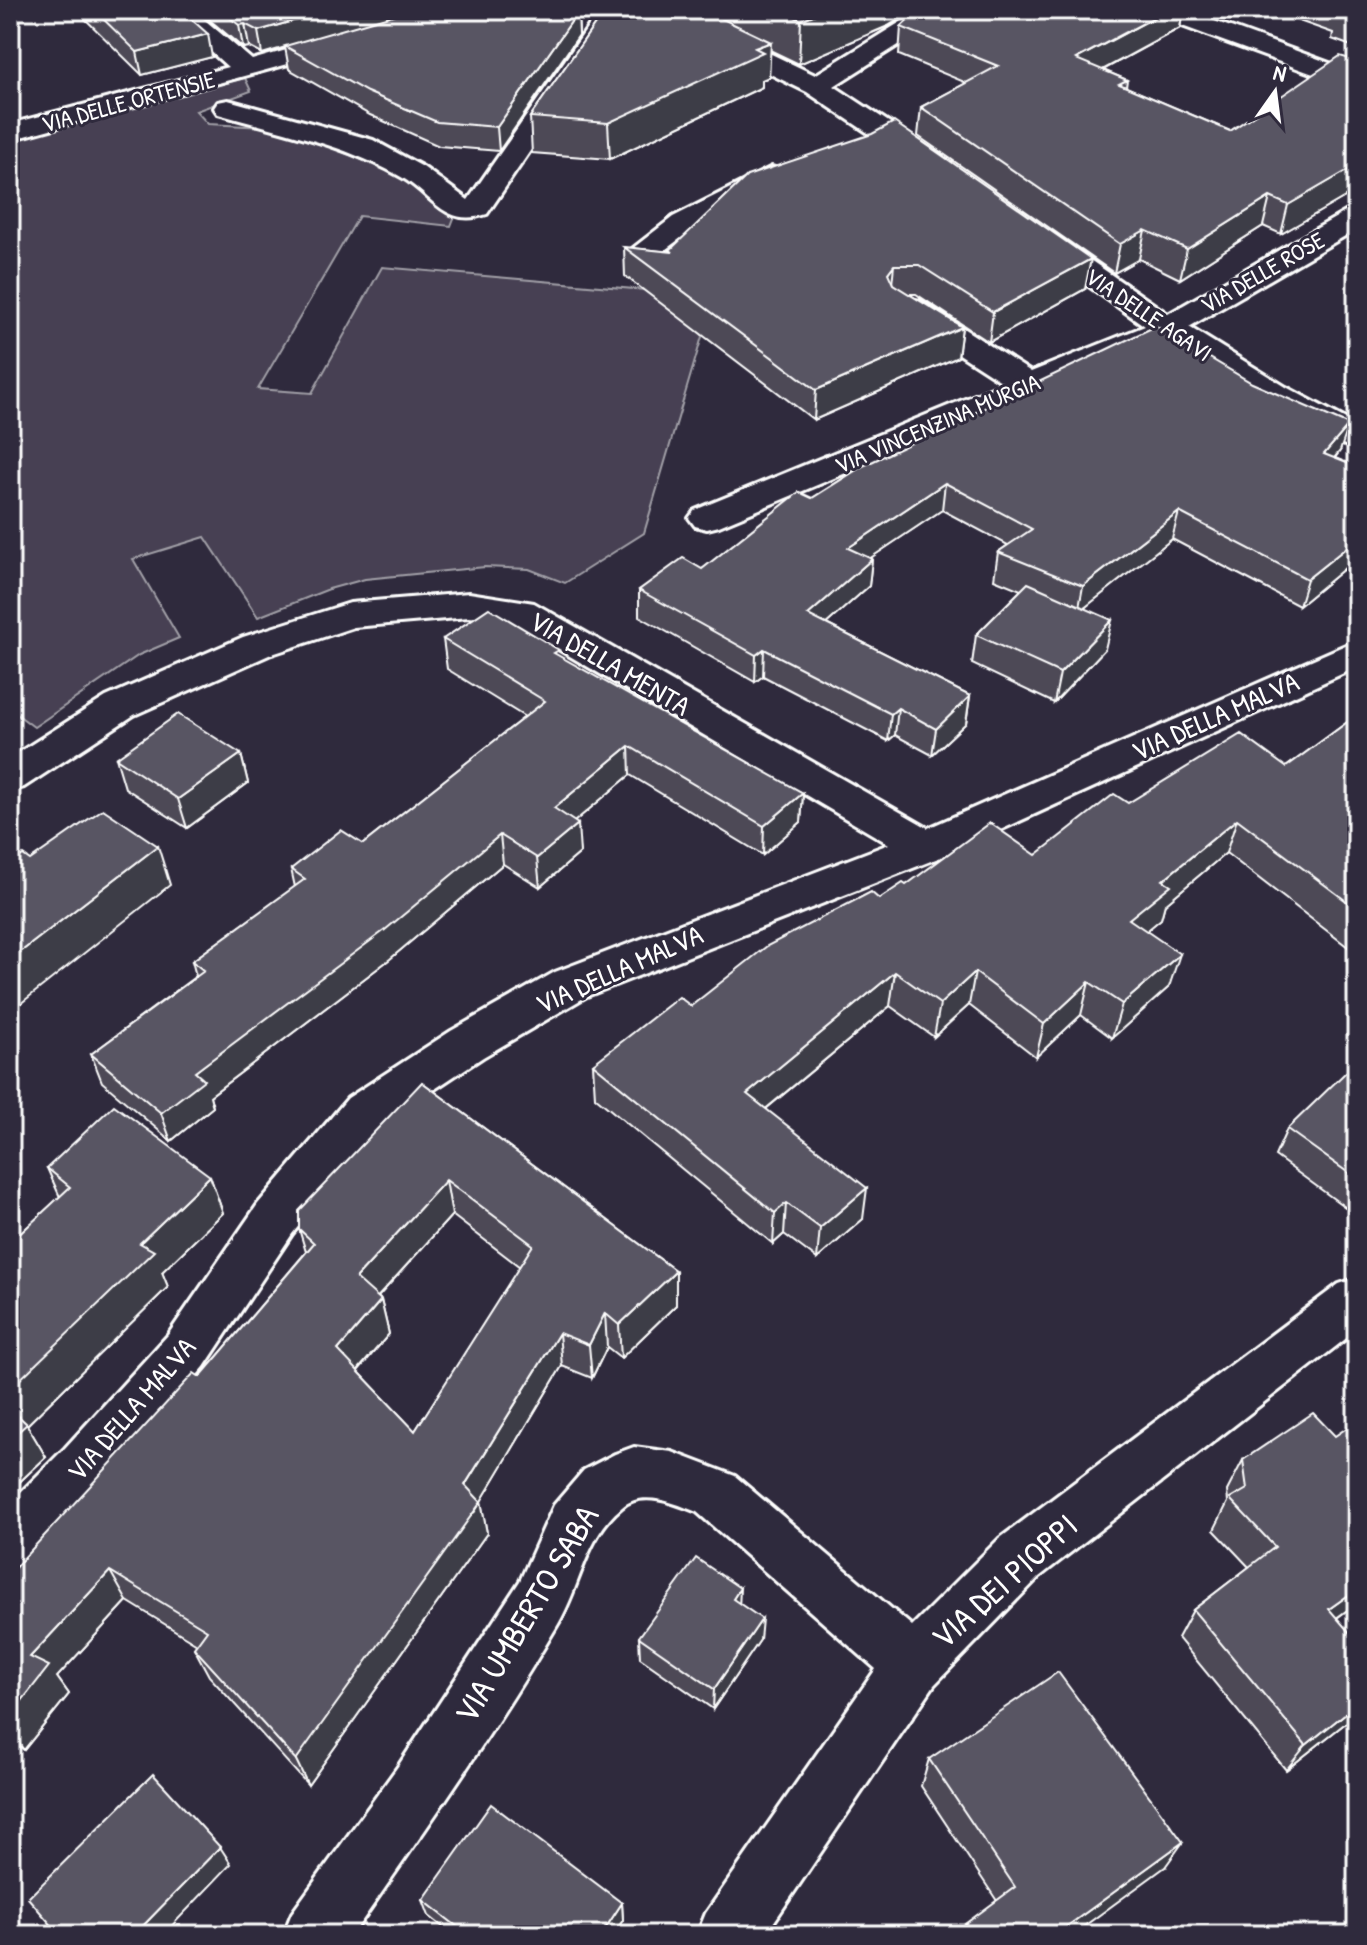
<svg xmlns="http://www.w3.org/2000/svg" width="1367" height="1945" font-family="'Patrick Hand',sans-serif">
<style>
.green{fill:#464152;stroke:#a2a0a8;stroke-width:2}
.lines{fill:none;stroke-linecap:round;stroke-linejoin:round}
.street-casing{stroke:#fff;stroke-width:6}
.street{fill:#2f2a3d;fill-rule:evenodd}
.wall{fill:#4d4956;stroke:#fff;stroke-width:2;fill-rule:evenodd}
.shaded-wall{fill:#3e3c46;stroke:#fff;stroke-width:2}
.building{fill:#595564;stroke:#fff;stroke-width:2;fill-rule:evenodd}
.labels{text-anchor:middle;dominant-baseline:central;stroke-width:6;stroke-linejoin:round;paint-order:stroke}
.far-street-label{font-size:24px;fill:#fff;stroke:#2f2a3d}
.street-label{font-size:28px;fill:#fff;stroke:#2f2a3d}
.near-street-label{font-size:34px;fill:#fff;stroke:#2f2a3d}
</style>
<rect width="100%" height="100%" fill="#2f2a3d"/>
<filter id="ink" filterUnits="userSpaceOnUse"><feTurbulence type="fractalNoise" baseFrequency=".0125" numOctaves="2"/><feDisplacementMap in="SourceGraphic" scale="16" xChannelSelector="R" yChannelSelector="G"/><feConvolveMatrix kernelMatrix="1 2 1 2 8 2 1 2 1" color-interpolation-filters="sRGB"/></filter>
<g filter="url(#ink)">
<polygon class="green" points="245,78 251,91 196,111 208,124 267,127 335,149 461,200 451,226 359,216 258,389 312,393 382,267 714,296 644,533 565,583 529,569 485,567 365,579 329,589 258,617 205,537 133,559 179,638 139,655 34,727 10,709 10,138"/>
<g class="lines">
<defs>
<g id="street">
<polygon points="165,10 193,10 252,60 345,33 354,36 358,41 354,46 10,140 10,124 228,67"/>
<path d="M600,10H626L487,214C446,228 434,197 403,178C346,145 282,132 218,114L214,108L218,102L228,100L373,140L423,167L468,200Z"/>
<polygon points="646,10 679,10 815,75 920,10 950,10 946,15 834,86 942,157 946,163 942,169 932,171 922,169 807,92 650,15"/>
<polygon points="1148,10 1184,10 1357,73 1357,90 1152,15"/>
<polygon points="772,167 782,170 786,176 782,182 693,229 654,258 643,261 632,258 628,252 673,217"/>
<polygon points="1357,208 1357,229 1189,327 1286,387 1357,425 1357,448 1345,445 1263,401 1165,340 719,526 707,529 695,526 689,518 695,510 1004,383 899,315 895,308 899,301 910,299 921,301 1031,372 1145,326 1031,245 1026,239 1031,233 1041,230 1051,233 1168,314 1347,211"/>
<polygon points="469,593 534,603 928,828 1357,640 1357,667 941,857 587,996 483,1057 382,1124 292,1234 204,1367 103,1484 30,1560 10,1567 10,1503 65,1448 168,1335 258,1204 348,1098 451,1031 555,972 889,844 512,622 469,617 354,627 269,655 134,715 24,787 10,791 10,758 106,697 243,637 350,603"/>
<path d="M1357,1278V1330L1039,1577L934,1685L765,1935H697L706,1913L876,1669L697,1512C675,1503 642,1489 622,1507C585,1537 581,1585 558,1624C495,1731 423,1833 352,1935H283L292,1913L399,1765L520,1581L554,1505L584,1470L615,1454L634,1447L672,1452L735,1476L912,1626L999,1539L1339,1284Z"/>
</g>
</defs>
<use href="#street" class="street-casing"/>
<use href="#street" class="street"/>
</g>
<g class="wall">
<polygon points="76,10 181,10 212,57 142,75"/>
<polygon points="198,10 575,10 578,12 579,35 499,151 439,146 370,115 289,69 285,47 262,54 249,47 243,48"/>
<polygon points="605,10 914,10 888,26 799,64 770,50 769,77 762,80 762,87 610,159 532,153 530,117"/>
<polygon points="919,10 1183,10 1180,28 1103,70 1127,80 1126,87 1230,131 1356,61 1357,59 1357,190 1281,234 1263,226 1180,279 1139,259 1114,273 918,136 921,107 967,83 899,55 901,27"/>
<polygon points="1192,10 1213,10 1205,14"/>
<polygon points="1268,10 1357,10 1357,48 1332,39 1333,33"/>
<polygon points="747,176 1085,289 989,342 916,294 909,294 962,327 958,357 814,420 625,276 624,247 670,252"/>
<polygon points="1340,451 1335,458 1357,467 1357,558 1299,606 1172,539 1084,608 1105,649 1054,703 972,664 976,635 1021,590 994,579 998,552 1008,545 942,510 870,558 872,559 869,586 826,624 970,696 966,723 932,755 895,735 888,741 763,676 755,682 639,616 639,590 702,569 863,466"/>
<polygon points="443,639 803,793 801,822 763,855 630,775 575,821 580,853 540,887 503,864 390,959 210,1096 213,1107 171,1141 102,1082 91,1054 196,976 192,961 295,887 291,869 363,844 525,717 447,669"/>
<polygon points="1357,715 1357,954 1226,853 1165,904 1161,919 1146,931 1169,987 1112,1038 1081,1015 1036,1057 969,1005 934,1037 890,1006 766,1109 863,1219 817,1259 784,1234 773,1244 595,1097 593,1064 691,1006 879,899 906,885 1036,855 1128,803 1286,767"/>
<polygon points="241,754 248,783 187,828 125,788 116,758"/>
<polygon points="1357,1079 1357,1213 1356,1215 1275,1156 1287,1129"/>
<path d="M422,1082L676,1271V1305L621,1358L607,1347L592,1378L562,1366L481,1501L487,1533L308,1785L209,1676L194,1648L197,1644L127,1601L57,1677L69,1694L24,1750L10,1739V1573L200,1377L306,1252L299,1229ZM452,1215L520,1267L415,1431L358,1371L389,1334L381,1300L378,1297Z"/>
<polygon points="47,1168 210,1176 223,1213 162,1272 168,1287 27,1425 46,1457 10,1491 10,1243 60,1197"/>
<polygon points="1243,1460 1357,1589 1357,1603 1337,1618 1357,1714 1286,1770 1178,1638 1193,1610 1249,1567 1214,1530 1228,1502 1227,1491"/>
<polygon points="739,1603 760,1640 713,1709 640,1658 639,1637"/>
<polygon points="929,1759 1165,1867 997,1901 921,1786"/>
<polygon points="423,1900 622,1903 623,1920 613,1935 453,1935 429,1916"/>
</g>
<g class="shaded-wall">
<polygon points="331,10 418,10 401,13 262,54 258,31"/>
<polygon points="825,10 914,10 888,26 799,64 801,20"/>
<polygon points="1168,10 1183,10 1180,28 1071,87 1076,59"/>
<polygon points="578,12 579,35 499,151 497,127"/>
<polygon points="245,24 249,47 243,48 239,25"/>
<polygon points="208,34 212,57 142,75 137,52"/>
<polygon points="771,42 769,77 762,80 762,87 610,159 608,123 755,48"/>
<polygon points="1357,165 1357,190 1281,234 1288,205"/>
<polygon points="1270,197 1263,226 1180,279 1187,249"/>
<polygon points="1145,230 1139,259 1114,273 1120,244"/>
<polygon points="1091,259 1085,289 989,342 993,312"/>
<polygon points="894,265 891,294 888,273"/>
<polygon points="962,327 958,357 814,420 816,390"/>
<polygon points="1349,425 1340,451 1315,481 1324,454"/>
<polygon points="945,483 942,510 845,575 848,548"/>
<polygon points="1179,512 1172,539 1078,613 1083,586"/>
<polygon points="1357,539 1357,558 1299,606 1307,579"/>
<polygon points="872,559 869,586 806,642 808,615"/>
<polygon points="1112,620 1105,649 1054,703 1060,673"/>
<polygon points="764,649 763,676 755,682 756,655"/>
<polygon points="970,696 966,723 932,755 936,729"/>
<polygon points="898,708 895,735 888,741 891,714"/>
<polygon points="629,746 630,775 556,837 554,808"/>
<polygon points="241,754 248,783 187,828 178,799"/>
<polygon points="803,793 801,822 763,855 764,826"/>
<polygon points="1237,819 1226,853 1165,904 1161,919 1120,953 1129,919 1163,880"/>
<polygon points="578,824 580,853 540,887 537,858"/>
<polygon points="500,835 503,864 390,959 210,1096 213,1107 171,1141 161,1113 195,1072"/>
<polygon points="158,846 170,885 10,1012 10,960"/>
<polygon points="1180,954 1169,987 1112,1038 1122,1004"/>
<polygon points="895,972 890,1006 745,1126 747,1094"/>
<polygon points="975,972 969,1005 934,1037 940,1004"/>
<polygon points="1089,982 1081,1015 1036,1057 1044,1024"/>
<polygon points="210,1176 223,1213 162,1272 168,1287 27,1425 46,1457 10,1491 10,1389 140,1243"/>
<polygon points="446,1180 452,1215 364,1312 356,1278"/>
<polygon points="867,1188 863,1219 817,1259 820,1228"/>
<polygon points="786,1203 784,1234 773,1244 775,1213"/>
<polygon points="676,1271 676,1305 621,1358 619,1325"/>
<polygon points="381,1300 389,1334 347,1383 338,1350"/>
<polygon points="605,1313 607,1347 592,1378 589,1345"/>
<polygon points="559,1333 562,1366 474,1513 481,1502 487,1533 308,1785 296,1760"/>
<polygon points="110,1571 127,1601 57,1677 69,1694 24,1750 10,1733 10,1716 30,1657"/>
<polygon points="740,1588 739,1610 733,1599"/>
<polygon points="1357,1589 1357,1603 1310,1637 1329,1609"/>
<polygon points="762,1619 760,1640 713,1709 714,1689"/>
<polygon points="1357,1704 1357,1714 1286,1770 1306,1745"/>
<polygon points="1183,1842 1165,1867 1072,1935 1055,1935"/>
<polygon points="220,1847 231,1864 163,1935 134,1935"/>
<polygon points="622,1903 623,1920 613,1935 601,1935"/>
</g>
<g class="building">
<polygon points="94,10 181,10 208,34 137,52"/>
<polygon points="220,10 331,10 258,31 245,24 239,25"/>
<polygon points="410,10 575,10 578,12 497,127 437,122 367,92 285,46"/>
<polygon points="605,10 704,10 771,42 755,48 763,52 608,123 530,117"/>
<polygon points="780,10 825,10 801,20"/>
<polygon points="919,10 1168,10 1076,59 1127,80 1119,84 1230,131 1340,56 1357,61 1357,165 1288,205 1270,197 1187,249 1145,230 1120,244 921,107 998,66 901,27"/>
<polygon points="1341,10 1357,10 1357,17 1339,11"/>
<polygon points="894,122 1091,259 993,312 919,265 894,265 888,273 893,284 962,327 816,390 624,247 673,252 670,250 747,176 872,134"/>
<polygon points="1156,326 1252,383 1349,425 1324,454 1357,467 1357,539 1307,579 1179,512 1083,586 998,552 1032,529 945,483 848,548 872,559 808,615 970,696 936,729 898,708 891,714 764,649 756,655 639,590 683,558 702,569 799,492 812,498 863,466"/>
<polygon points="1028,583 1112,620 1060,673 976,635"/>
<polygon points="489,608 559,650 554,653 803,793 764,826 629,746 554,808 578,824 537,858 500,835 385,930 195,1072 204,1080 161,1113 91,1054 204,971 192,961 305,879 291,869 341,830 363,844 545,701 443,639"/>
<polygon points="178,714 241,754 178,799 116,758"/>
<polygon points="1357,715 1357,909 1237,819 1163,880 1171,885 1129,919 1180,954 1122,1004 1089,982 1044,1024 975,972 940,1004 895,972 747,1094 867,1188 820,1228 786,1203 775,1213 593,1064 679,997 691,1006 767,946 871,892 879,899 903,883 906,885 990,823 1036,855 1114,794 1128,803 1241,734 1286,767"/>
<polygon points="103,809 158,846 10,960 10,864 23,855 30,860"/>
<polygon points="1346,1072 1357,1079 1357,1179 1287,1129"/>
<path d="M422,1082L676,1271L619,1325L605,1313L589,1345L559,1333L465,1485L481,1502L296,1760L194,1648L207,1630L110,1571L30,1657L49,1666L10,1716V1573L194,1373L200,1377L314,1243L299,1229V1211ZM446,1180L533,1245L415,1431L338,1350L381,1300L356,1278Z"/>
<polygon points="114,1105 210,1176 140,1243 154,1251 10,1389 10,1243 70,1187 47,1168"/>
<polygon points="10,1408 27,1424 10,1439"/>
<polygon points="1313,1413 1335,1436 1357,1421 1357,1589 1329,1609 1357,1641 1357,1704 1306,1745 1193,1610 1275,1547 1230,1499 1247,1489 1243,1460"/>
<polygon points="696,1558 740,1588 733,1599 762,1619 714,1689 639,1637"/>
<polygon points="1058,1672 1183,1842 1055,1935 950,1935 1015,1887 929,1759"/>
<polygon points="153,1774 220,1847 134,1935 60,1935 28,1898"/>
<polygon points="491,1804 622,1903 601,1935 468,1935 423,1900"/>
</g>
</g>
<g class="labels">
<g class="far-street-label">
<text transform="translate(128 101) rotate(-15)">VIA DELLE ORTENSIE</text>
<text transform="translate(1262 272) rotate(-30)">VIA DELLE ROSE</text>
<text transform="translate(1149 314) rotate(34)">VIA DELLE AGAVI</text>
<text transform="translate(937 423) rotate(-23)">VIA VINCENZINA MURGIA</text>
</g>
<g class="street-label">
<text transform="translate(610 663) rotate(30)">VIA DELLA MENTA</text>
<text transform="translate(1215 716) rotate(-24)">VIA DELLA MALVA</text>
<text transform="translate(619 969) rotate(-24)">VIA DELLA MALVA</text>
<text transform="translate(131 1409) rotate(-49)">VIA DELLA MALVA</text>
</g>
<g class="near-street-label">
<text transform="translate(1004 1581) rotate(-42)">VIA DEI PIOPPI</text>
<text transform="translate(526 1614) rotate(-59)">VIA UMBERTO SABA</text>
</g>
</g>
<rect width="1367" height="1945" fill="none" stroke="#2f2a3d" stroke-width="40"/>
<rect x="20" y="20" width="1327" height="1905" fill="none" stroke="#fff" stroke-width="3" filter="url(#ink)"/>
<g transform="translate(1275 92) rotate(14)" stroke="#2f2a3d" stroke-width="6" paint-order="stroke">
<path d="M0-6L14 30L0 20L-14 30Z" fill="#ffffff"/>
<text y="-12" font-size="22" font-weight="bold" text-anchor="middle" fill="#ffffff">N</text>
</g>
</svg>
